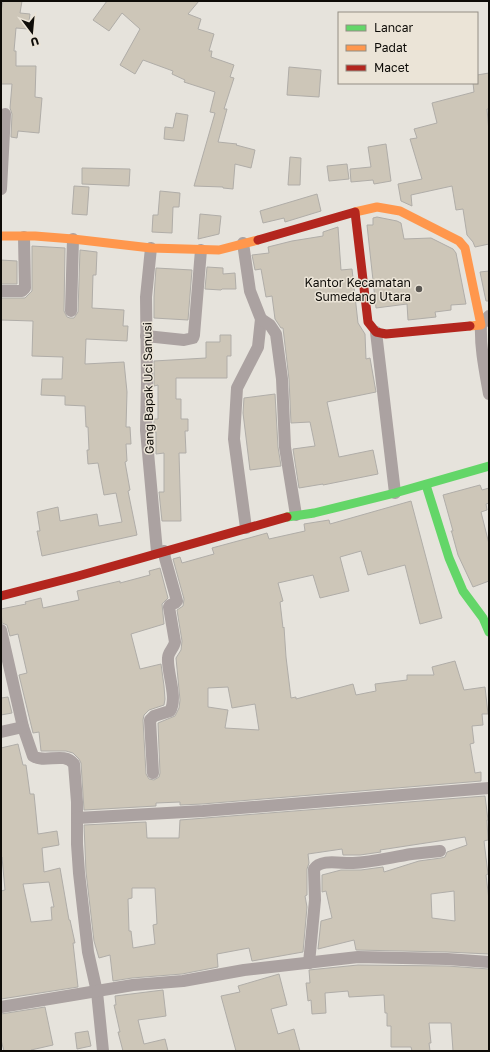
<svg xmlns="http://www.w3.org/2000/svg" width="490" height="1052" font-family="'Golos Text',sans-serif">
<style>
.building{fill:#cdc6b8;stroke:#b0ada8;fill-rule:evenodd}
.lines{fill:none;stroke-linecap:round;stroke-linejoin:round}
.street{stroke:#aba2a1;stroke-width:12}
.fast{stroke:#63d668;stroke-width:9}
.slow{stroke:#ff974d;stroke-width:9}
.jam{stroke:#b3261e;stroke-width:9}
.poi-dot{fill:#5a5752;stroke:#ebe4d7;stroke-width:1.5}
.labels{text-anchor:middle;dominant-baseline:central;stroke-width:3;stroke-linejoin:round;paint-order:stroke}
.poi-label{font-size:12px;fill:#0e0c08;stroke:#ebe4d7;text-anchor:end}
.street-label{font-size:12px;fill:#0e0c08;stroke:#ebe4d7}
</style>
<rect width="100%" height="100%" fill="#e6e3dc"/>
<g class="building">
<polygon points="3,1 22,1 20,13 30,14 28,29 16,28 14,51 16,51 16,66 36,66 35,97 42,98 39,133 18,131 17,138 11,137 12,114 10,108 12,84 1,84 1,11"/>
<polygon points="107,1 199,1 188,14 201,19 198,29 214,34 209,51 212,51 211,57 234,65 230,77 234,78 224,109 227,109 218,142 237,144 236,145 255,150 251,168 235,164 233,189 223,188 223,187 194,186 215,113 210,112 215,92 184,82 185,80 172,74 173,71 143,60 135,74 120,65 140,29 122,13 109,31 93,20"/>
<polygon points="289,67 321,70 319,97 287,95"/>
<polygon points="489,73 489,109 487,109 489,132 489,244 475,247 473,242 467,235 463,209 456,210 452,186 411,195 412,206 401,201 398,184 422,179 410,139 417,138 414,129 437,123 432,103 474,92 473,83 477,83 477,75"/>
<polygon points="176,113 188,115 184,141 164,139 165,127 173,128"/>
<polygon points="386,144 391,181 374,184 373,180 351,182 350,169 371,167 368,147"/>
<polygon points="290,157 301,158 300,185 288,185"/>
<polygon points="347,164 349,179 329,181 327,166"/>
<polygon points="82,168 130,169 129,186 82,184"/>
<polygon points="74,186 89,187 87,215 72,214"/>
<polygon points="160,191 180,193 179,207 173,207 172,233 152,232 153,215 158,215"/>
<polygon points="317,194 321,211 285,222 284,218 263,223 260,211"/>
<polygon points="200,214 221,216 219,234 198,239"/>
<polygon points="377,217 397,221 401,223 404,239 431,238 453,249 456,253 466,304 451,305 451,310 435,312 436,317 408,320 407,304 376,308 367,225 373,225 373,218"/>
<polygon points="338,227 341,270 352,269 358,323 365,334 366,359 370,358 376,392 327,402 339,457 373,450 378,474 323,485 323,484 299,488 293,449 315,446 310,422 291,423 289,379 283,328 281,328 275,319 272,296 266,297 261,269 255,270 252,255 269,253 268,247 292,241 323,236 323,232"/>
<polygon points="32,246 65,248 64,311 67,317 70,318 74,318 78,312 80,250 97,252 96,275 93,275 92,308 124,310 123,326 128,326 127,341 86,339 85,364 124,362 127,392 126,427 130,427 131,444 126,444 127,461 125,462 130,490 128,491 137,535 42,556 37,531 40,531 37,512 58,507 60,521 97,514 99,526 122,522 116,493 104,495 98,463 88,464 87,450 89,450 88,427 86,427 85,406 65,405 65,396 41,395 42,379 62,379 63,357 32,356 33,321 1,320 1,298 25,298 32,291"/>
<polygon points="1,260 17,261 17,284 1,284"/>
<polygon points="207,267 223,268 223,274 235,273 236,289 222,289 221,290 205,289"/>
<polygon points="156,268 192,270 188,320 154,318 154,297"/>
<polygon points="489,271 489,301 486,301 480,272"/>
<polygon points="220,335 231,335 231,356 227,356 227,378 176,378 176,399 181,399 181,419 188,419 188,431 185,431 186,453 179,453 181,521 162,521 159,492 164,492 164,453 156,454 156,432 154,432 154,419 158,419 158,385 154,386 154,361 206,358 206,342 220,342"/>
<polygon points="275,394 278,447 281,466 250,470 243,413 244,398"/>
<polygon points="480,485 482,490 489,488 489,503 486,504 487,510 481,512 489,544 489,581 473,587 458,555 452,533 451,531 453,531 443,495"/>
<path d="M411,501L442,618L420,624L405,565L368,575L361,551L340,557L349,591L320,598L313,575L278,583L283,601L280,602L283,628L284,627L286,657L291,698L296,697V699L353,684L356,695L376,691L375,684L407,680V675H434L432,667L455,661L464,690L485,687L488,714H482L483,725L472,726L474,743L470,744L475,773L481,772V781L202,804L180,805V802L156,803V806L84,810L81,763L79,759L73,753L66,751H41L39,732L33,733L19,675L27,673L18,634L10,636L7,625L2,623L1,609L26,604L25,602L41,598L43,608L79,600L77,591L120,581V583L150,575L149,571L160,568L168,598L162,604L164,624L131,634L140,669L161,664L164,686L165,699L164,705L149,710L144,715L143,720L146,774L149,779L154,780L159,777L160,773L158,723L175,716L179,708L180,700L176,658L181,650L182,641L177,610L183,606L184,599L173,559L180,557L182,563L214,554L212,548L249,538L267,533L269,539L305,531L304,524L329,520L330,524ZM228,687L232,708L255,704L259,730L225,728L228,710L208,707V688Z"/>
<polygon points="8,697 12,713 1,715 1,698"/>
<path d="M18,744L23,765H26L30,794H34L38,834L57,831L59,845L42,848L44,872L60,868L69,920H70L75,943H73L78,987L1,999V891L5,890L2,857L1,858V748ZM49,882L54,907H51L52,920L31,922L23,884Z"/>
<path d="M485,796L488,820H487L488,840L484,841L488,874L486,875L489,900V954L447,952L356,950L354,940L318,949L321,921L332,918L326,891L322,892V875L341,870H361L383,867L384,872L419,861L441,858L445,857L447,852L467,845L465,837L380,850L381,852L360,855H343L342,849L308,854L309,863L307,869V895L305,896L307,907L303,952L252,961L249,948L217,954L218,967L182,974L132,978L113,981L110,955L99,958L94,941L86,872L84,825L146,822L147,838H179L180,820ZM132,888H155L157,924L153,925L155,944L133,948L131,931H129L128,899L132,898ZM454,891L455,921L432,918L431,894Z"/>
<polygon points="358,965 447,966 489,969 489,1051 453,1051 451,1023 429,1023 431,1043 429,1043 430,1051 412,1051 411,1047 391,1047 391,1026 387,1026 387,1013 385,1013 384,995 349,997 348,991 325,993 326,1013 312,1014 311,1000 308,1001 306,983 310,983 309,970"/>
<polygon points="279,974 287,1005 271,1009 278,1034 294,1029 300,1051 236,1051 221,996 240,992 238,986"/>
<polygon points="163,990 166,1016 138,1020 144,1044 165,1039 168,1051 123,1051 118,1032 120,1032 114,1005 116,1005 115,996"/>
<polygon points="45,1007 53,1045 31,1050 31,1051 4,1051 1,1040 1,1014"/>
<polygon points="88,1031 91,1046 77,1049 75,1033"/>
</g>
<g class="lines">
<g class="street">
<polyline points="1,189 5,114"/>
<polyline points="243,243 250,291 261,319 258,347 237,388 234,439 246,528"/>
<polyline points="151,248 146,297 147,382 146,430 157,552"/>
<polyline points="1,291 22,291 25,288 24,237"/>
<polyline points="71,311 73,239"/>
<path d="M489,316L481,325C480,348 485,371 489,394"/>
<polyline points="261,319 270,325 276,334 282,379 285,447 296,515"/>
<polyline points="376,332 395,493"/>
<polyline points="146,336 184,340 193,338 194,335 201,250"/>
<path d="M1,630L23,727L33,756C45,764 64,751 74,764L77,802V844L79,873L88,952L97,992L103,1051"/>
<polyline points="1,732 23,727"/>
<path d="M153,773L150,720L154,716L170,711C178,698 167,673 168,658C168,652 174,648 175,642L169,607L170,605L175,603L177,601L165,558L164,551"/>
<polyline points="77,818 203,811 489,788"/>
<path d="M309,963L315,900L314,869C321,858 342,864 353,863C373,862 392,857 412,854C421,853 430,852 440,851"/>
<polyline points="1,1007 133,985 183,981 244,970 358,957 447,959 489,962"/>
</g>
<g class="fast">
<polyline points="426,485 449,558 463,591 483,618 489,632"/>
<polyline points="287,517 314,513 395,493 489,466"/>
</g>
<g class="slow">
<polyline points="355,212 377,207 400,211 459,241 465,248 481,325 470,326"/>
<polyline points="1,236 35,236 73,239 151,248 219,250 258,240"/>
</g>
<g class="jam">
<polyline points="258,240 355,212 368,322 376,332 386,334 470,326"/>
<polyline points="1,596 78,576 287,517"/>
</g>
</g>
<circle class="poi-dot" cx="419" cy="289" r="4"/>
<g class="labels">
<g class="poi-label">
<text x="411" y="282">Kantor Kecamatan<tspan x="411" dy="14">Sumedang Utara</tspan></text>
</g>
<g class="street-label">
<text transform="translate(148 388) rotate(-91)">Gang Bapak Uci Sanusi</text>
</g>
</g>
<rect width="490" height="1052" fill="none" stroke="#0e0c08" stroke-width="4"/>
<rect x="338" y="12" width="140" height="72" fill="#ebe4d7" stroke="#938e84"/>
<rect x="346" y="25" width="20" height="6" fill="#63d668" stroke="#938e84"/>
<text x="374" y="32" font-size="12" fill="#0e0c08">Lancar</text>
<rect x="346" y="45" width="20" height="6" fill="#ff974d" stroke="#938e84"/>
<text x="374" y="52" font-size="12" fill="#0e0c08">Padat</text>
<rect x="346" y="65" width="20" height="6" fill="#b3261e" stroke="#938e84"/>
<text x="374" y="72" font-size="12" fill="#0e0c08">Macet</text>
<g transform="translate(32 32) rotate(164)" stroke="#ebe4d7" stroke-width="3" paint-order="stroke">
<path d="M0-3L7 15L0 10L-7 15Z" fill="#0e0c08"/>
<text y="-6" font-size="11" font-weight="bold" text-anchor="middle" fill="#0e0c08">U</text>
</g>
</svg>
